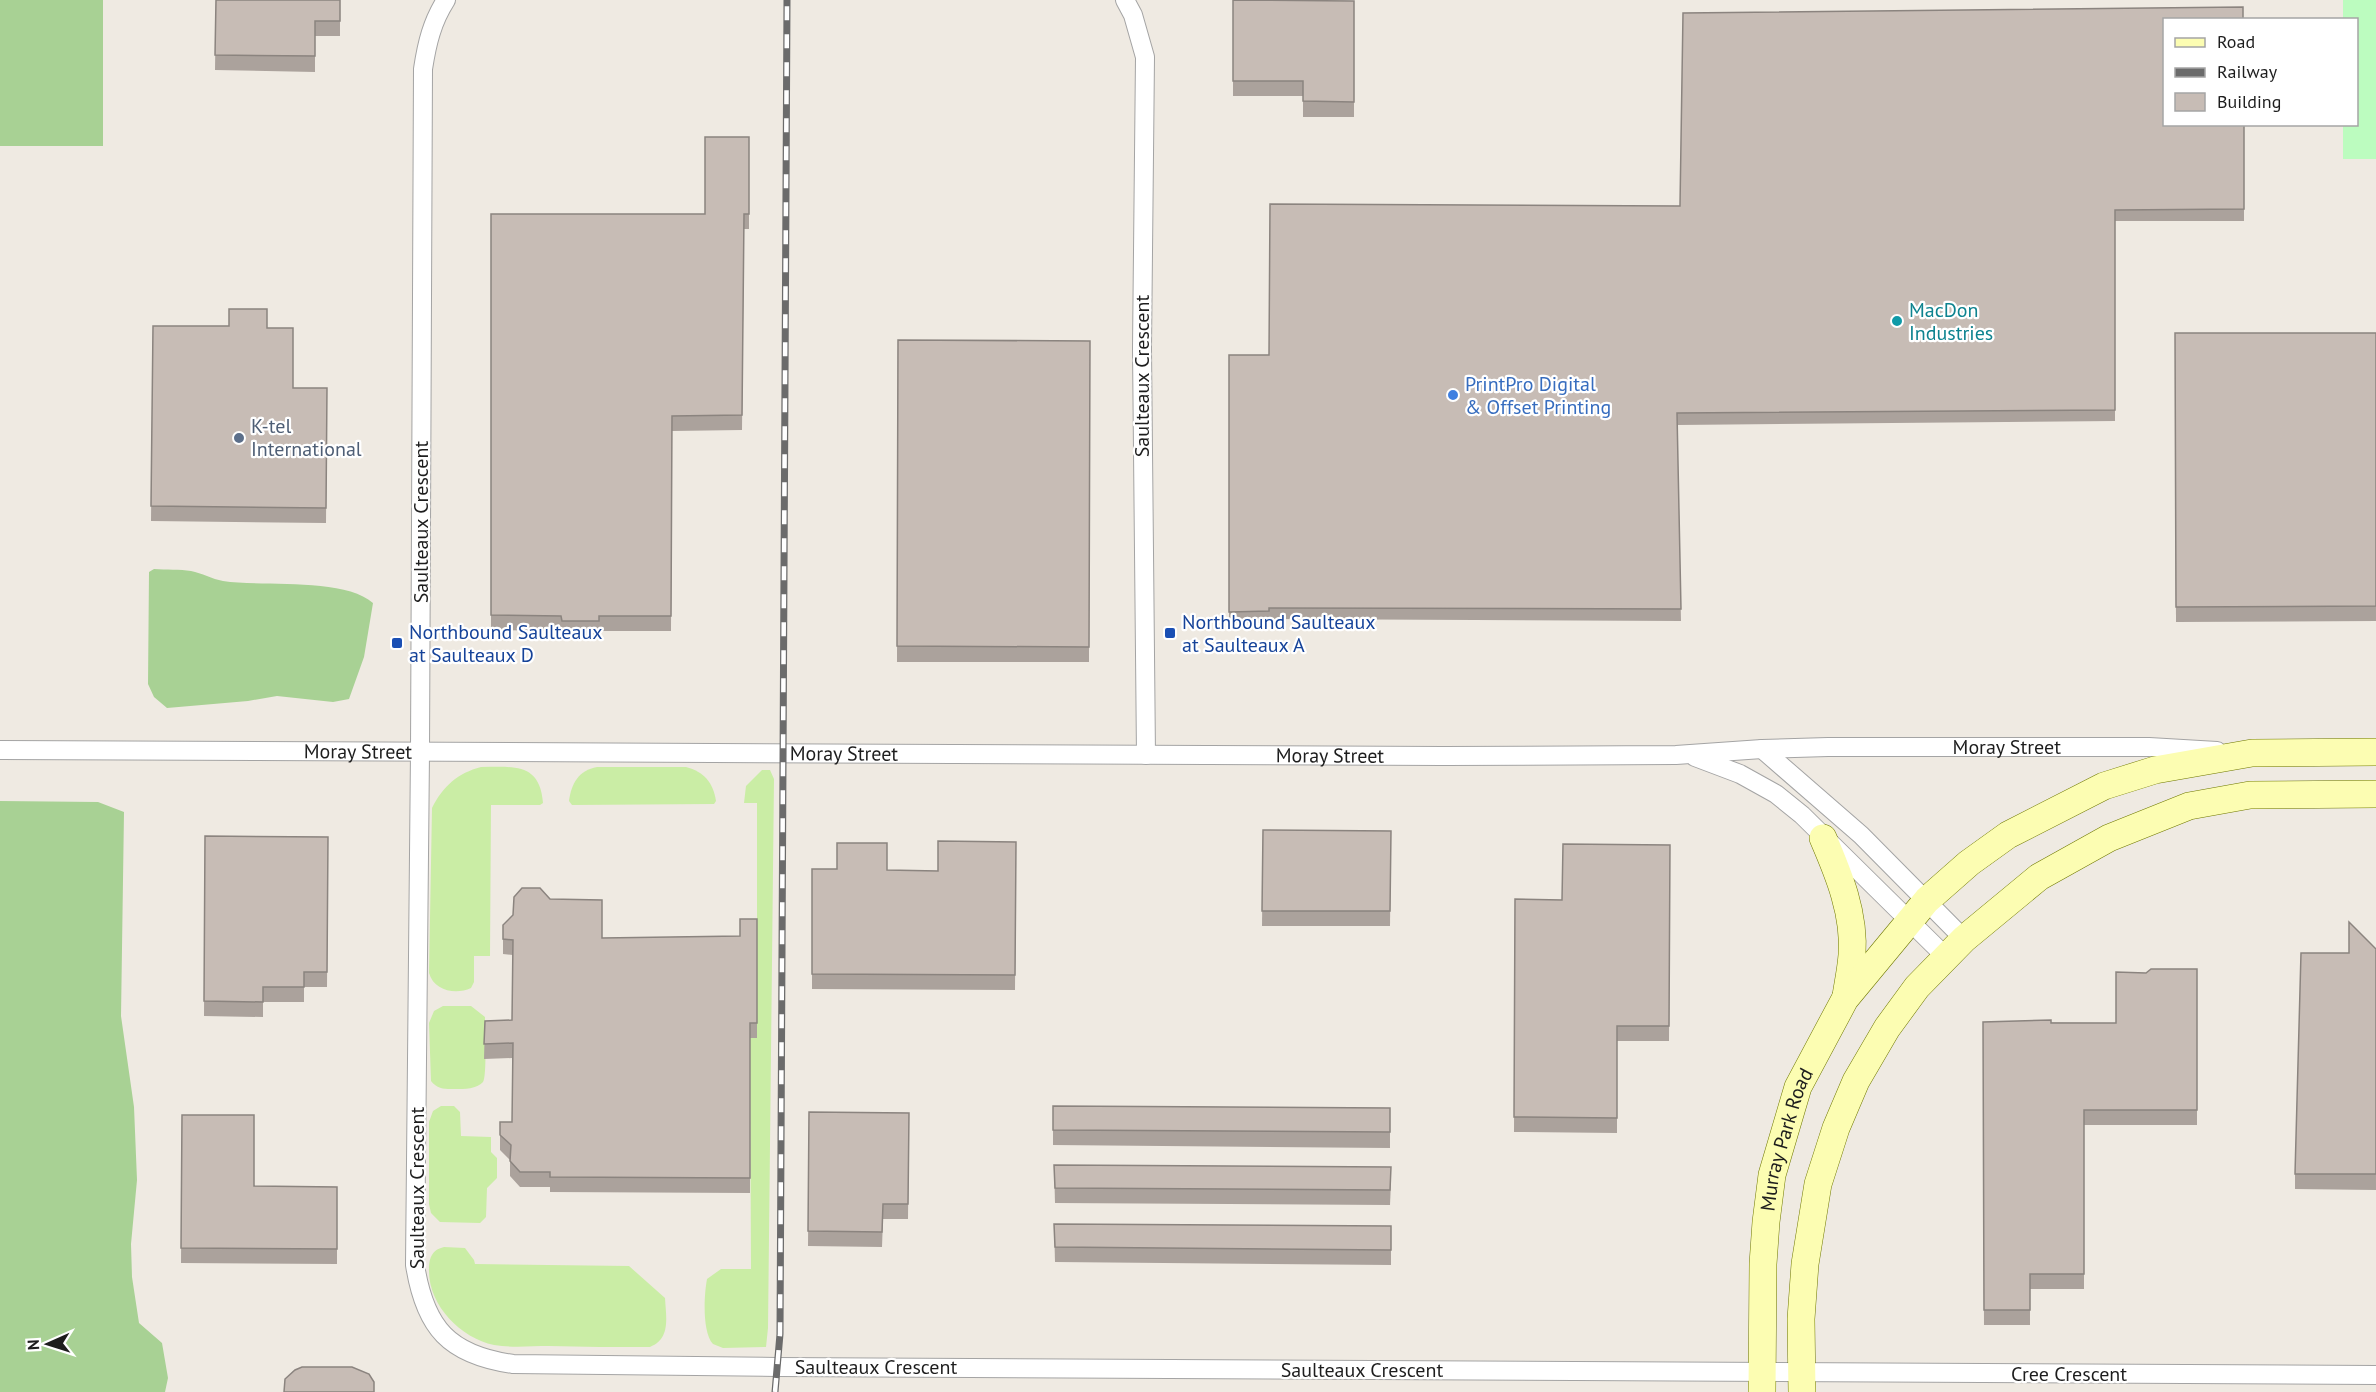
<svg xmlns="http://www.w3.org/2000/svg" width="2376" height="1392" font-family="'PT Sans',sans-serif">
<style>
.grass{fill:#caeda5}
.forest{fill:#a8d194}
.park{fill:#bcfcbf}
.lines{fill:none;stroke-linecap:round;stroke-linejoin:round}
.street-casing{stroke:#a4a4a4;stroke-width:20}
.secondary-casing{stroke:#6f7800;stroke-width:28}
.street{stroke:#fff;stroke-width:18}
.secondary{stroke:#fcfdb2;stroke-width:27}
.rail-casing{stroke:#6b6b6b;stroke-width:7}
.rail{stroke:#fff;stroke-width:4.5;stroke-dasharray:14;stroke-linecap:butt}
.wall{fill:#aba29c}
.building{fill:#c7bcb5;stroke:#8b847f;stroke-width:1.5}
.culture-dot{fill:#0f9aa8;stroke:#fff;stroke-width:2}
.shop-dot{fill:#3f7fe0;stroke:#fff;stroke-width:2}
.service-dot{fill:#5c6f8a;stroke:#fff;stroke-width:2}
.transit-dot{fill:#1a4fb4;stroke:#fff;stroke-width:2}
.labels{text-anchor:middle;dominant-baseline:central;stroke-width:4.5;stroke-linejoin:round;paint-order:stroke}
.culture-label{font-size:20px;fill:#0d838f;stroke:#fff;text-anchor:start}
.street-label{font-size:20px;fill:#1d1d1d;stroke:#fff}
.shop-label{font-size:20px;fill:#366cbe;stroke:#fff;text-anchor:start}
.service-label{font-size:20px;fill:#4e5e75;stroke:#fff;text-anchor:start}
.transit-label{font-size:20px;fill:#164399;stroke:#fff;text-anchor:start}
</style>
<rect width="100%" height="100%" fill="#efeae2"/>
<g class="grass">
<path d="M481,767C513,767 540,762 543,803L540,805H491L490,956H474V982L471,988C456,995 434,991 429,973L432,808C443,786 458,773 481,767Z"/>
<path d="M597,767H686C704,772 713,782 716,801L714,804L572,805L569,801C571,784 579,770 597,767Z"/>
<path d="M762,770H770L774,779L768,1328L766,1347L723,1348L713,1344C702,1332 704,1295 707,1279L721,1269H751L750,1038H757V803H744L746,786Z"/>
<path d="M443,1006H471L485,1017C485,1028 487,1076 483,1082C477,1089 464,1089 456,1089C446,1089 438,1090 431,1081L429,1023L434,1011Z"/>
<polygon points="441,1106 454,1106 460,1112 461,1136 491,1137 491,1152 497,1158 497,1178 487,1188 486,1217 480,1223 440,1222 431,1213 429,1204 429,1122 433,1111"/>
<path d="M444,1247L465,1248L474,1260L475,1264L629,1266L665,1298C666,1317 671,1339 650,1347C616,1347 583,1347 549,1346C531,1346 512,1348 494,1345C461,1338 429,1306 429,1271C429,1259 431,1250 444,1247Z"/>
</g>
<g class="forest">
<rect x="0" y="0" width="103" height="146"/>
<path d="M154,569C166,570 180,569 191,571C202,573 212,579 223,581C261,587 344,577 373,603L364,657L349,699L333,702L277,696L248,701L167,708L154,697L148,684L149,572Z"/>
<polygon points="0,801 98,802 124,812 121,1016 134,1107 137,1180 131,1244 132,1277 139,1323 162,1343 168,1378 165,1392 0,1392"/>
</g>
<polygon class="park" points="2343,0 2376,0 2376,159 2343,159 2343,125 2356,124 2356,20 2343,19"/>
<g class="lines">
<defs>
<g id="street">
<path d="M446,0C432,22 427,43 423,69L420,752L415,1265C425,1328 449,1355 513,1364L778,1367L2376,1375"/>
<polyline points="1125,0 1133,15 1145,57 1142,349 1146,755"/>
<polyline points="1762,749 1861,835 1964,939"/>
<path id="s1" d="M0,750L1443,756L1676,755L1762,749L1828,747H2149L2217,751"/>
<polyline points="1695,757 1740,774 1776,794 1802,815 1946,957"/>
</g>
<g id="secondary">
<path d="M1823,838C1839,875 1855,914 1852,955C1851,969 1848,983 1846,996"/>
<path id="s2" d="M1762,1392L1763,1264L1766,1222L1772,1175L1798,1087L1845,999L1927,900L1969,863L2008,835L2104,786L2155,770L2252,753L2376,752"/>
<polyline points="1802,1392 1801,1319 1805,1264 1818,1184 1836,1128 1856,1081 1887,1028 1917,987 1964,939 2039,877 2109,838 2189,806 2250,795 2376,794"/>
</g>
</defs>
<use href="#street" class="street-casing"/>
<use href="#secondary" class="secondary-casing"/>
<use href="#street" class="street"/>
<use href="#secondary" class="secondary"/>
<defs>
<polyline id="rail" points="775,1392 780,1334 787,0"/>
</defs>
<use href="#rail" class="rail-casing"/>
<use href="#rail" class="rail"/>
</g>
<g class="wall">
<polygon points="216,0 340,0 340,36 315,36 315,72 215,70"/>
<polygon points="1233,0 1354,1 1354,117 1303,117 1303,96 1233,96"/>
<polygon points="2244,124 2244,221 2115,221 2115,421 1677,425 1681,621 1269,619 1269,623 1229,623 1229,355 1269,355 1680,206"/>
<polygon points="749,137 749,229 744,229 742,430 672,431 671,631 599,631 599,636 562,636 561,631 491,630 491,214 705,214"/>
<polygon points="153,326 267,328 293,388 327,388 326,523 151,521"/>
<polygon points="2175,333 2376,333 2376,621 2176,622"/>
<polygon points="898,340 1090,341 1089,662 897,662"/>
<polygon points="1263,830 1391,831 1390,926 1262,926"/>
<polygon points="205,836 328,837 327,987 304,987 304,1002 263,1002 263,1017 204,1016"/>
<polygon points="1016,842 1015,990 812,989 812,869 938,871"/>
<polygon points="1670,845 1669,1041 1617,1041 1617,1133 1514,1132 1515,899 1562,900"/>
<polygon points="550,899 602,938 740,936 757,919 757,1038 750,1038 750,1193 550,1192 550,1187 520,1187 510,1176 510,1160 500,1150 500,1122 512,1122 512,1058 484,1059 485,1021 512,1020 513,955 503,954 503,925 513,915"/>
<polygon points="2376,949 2376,1190 2295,1189 2295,1174 2349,953"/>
<polygon points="2197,969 2197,1125 2084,1125 2084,1289 2030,1289 2030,1325 1984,1325 1983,1022 2116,1023 2146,973"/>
<polygon points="1053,1106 1390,1108 1390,1148 1053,1145"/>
<polygon points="809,1112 909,1113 908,1219 883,1219 882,1247 808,1246"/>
<polygon points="182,1115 254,1186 337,1187 337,1264 181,1263"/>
<polygon points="1054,1165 1391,1182 1390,1205 1055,1203"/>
<polygon points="1054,1224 1391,1241 1391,1265 1055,1262"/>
</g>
<g class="building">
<polygon points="216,0 340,0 340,21 315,21 315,56 215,55"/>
<polygon points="1233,0 1354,1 1354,102 1303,101 1303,81 1233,81"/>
<polygon points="2243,7 2243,20 2164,20 2164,124 2244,124 2244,209 2115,210 2115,410 1677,413 1681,609 1269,608 1269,611 1229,612 1229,355 1269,355 1270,204 1680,206 1683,13"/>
<polygon points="705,137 749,137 749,214 744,214 742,415 672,416 671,616 599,616 599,621 562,621 561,616 491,615 491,214 705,214"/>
<polygon points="229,309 267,309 267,328 293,328 293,388 327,388 326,508 151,506 153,326 229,326"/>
<polygon points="2175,333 2376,333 2376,606 2176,607"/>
<polygon points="898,340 1090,341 1089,647 897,646"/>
<polygon points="1263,830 1391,831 1390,911 1262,911"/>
<polygon points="205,836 328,837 327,972 304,972 304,987 263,987 263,1002 204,1001"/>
<polygon points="938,841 1016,842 1015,975 812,974 812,869 837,869 837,843 887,843 887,870 938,871"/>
<polygon points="1563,844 1670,845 1669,1026 1617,1026 1617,1118 1514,1117 1515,899 1562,900"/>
<polygon points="522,888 540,888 550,899 602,900 602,938 740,936 740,919 757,919 757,1023 750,1023 750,1178 550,1177 550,1172 520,1172 510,1161 511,1145 500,1135 500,1122 512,1122 513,1043 484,1044 485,1021 512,1020 513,940 503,939 503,925 513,915 514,897"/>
<polygon points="2349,922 2376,949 2376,1174 2295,1174 2301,953 2349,953"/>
<polygon points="2151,969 2197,969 2197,1110 2084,1110 2084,1274 2030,1274 2030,1310 1984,1310 1983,1022 2051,1020 2051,1023 2116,1023 2116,972 2146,973"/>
<polygon points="1053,1106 1390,1108 1390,1132 1053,1130"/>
<polygon points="809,1112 909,1113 908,1204 883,1204 882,1232 808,1231"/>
<polygon points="182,1115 254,1115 254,1186 337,1187 337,1249 181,1248"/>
<polygon points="1054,1165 1391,1167 1390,1190 1055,1188"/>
<polygon points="1054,1224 1391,1226 1391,1250 1055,1247"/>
<polygon points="302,1367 352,1367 369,1374 374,1382 374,1392 284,1392 285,1379 295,1370"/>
</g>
<circle class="culture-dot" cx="1897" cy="321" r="6"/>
<circle class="shop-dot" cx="1453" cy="395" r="6"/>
<circle class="service-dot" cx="239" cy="438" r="6"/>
<g class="transit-dot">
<rect x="1164" y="627" width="12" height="12" rx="3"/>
<rect x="391" y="637" width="12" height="12" rx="3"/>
</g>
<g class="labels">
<g class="culture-label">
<text x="1909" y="310">MacDon<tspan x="1909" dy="23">Industries</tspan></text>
</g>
<g class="street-label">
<text transform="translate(1142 376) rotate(-90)">Saulteaux Crescent</text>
<text transform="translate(421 522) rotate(-90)">Saulteaux Crescent</text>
<text stroke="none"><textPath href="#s1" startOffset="2007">Moray Street</textPath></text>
<text stroke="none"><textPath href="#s1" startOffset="358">Moray Street</textPath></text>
<text stroke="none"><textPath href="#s1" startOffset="844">Moray Street</textPath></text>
<text stroke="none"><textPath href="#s1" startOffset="1330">Moray Street</textPath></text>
<text stroke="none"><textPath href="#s2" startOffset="255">Murray Park Road</textPath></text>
<text transform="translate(417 1188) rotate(-90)">Saulteaux Crescent</text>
<text x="876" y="1367">Saulteaux Crescent</text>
<text x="1362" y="1370">Saulteaux Crescent</text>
<text x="2069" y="1374">Cree Crescent</text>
</g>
<g class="shop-label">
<text x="1465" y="384">PrintPro Digital<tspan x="1465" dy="23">&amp; Offset Printing</tspan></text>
</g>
<g class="service-label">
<text x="251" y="426">K-tel<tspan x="251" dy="23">International</tspan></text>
</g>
<g class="transit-label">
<text x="1182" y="622">Northbound Saulteaux<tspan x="1182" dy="23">at Saulteaux A</tspan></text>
<text x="409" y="632">Northbound Saulteaux<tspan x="409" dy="23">at Saulteaux D</tspan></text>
</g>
</g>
<rect x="2163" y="18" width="195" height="108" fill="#ffffff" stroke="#a5a5a5" stroke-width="1.5"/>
<rect x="2175" y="38" width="30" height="9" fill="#fcfdb2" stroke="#a5a5a5" stroke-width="1.5"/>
<text x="2217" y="48" font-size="18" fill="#1d1d1d">Road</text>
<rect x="2175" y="68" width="30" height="9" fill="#6b6b6b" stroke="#a5a5a5" stroke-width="1.5"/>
<text x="2217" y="78" font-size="18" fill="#1d1d1d">Railway</text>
<rect x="2175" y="93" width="30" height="18" fill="#c7bcb5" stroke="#a5a5a5" stroke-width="1.5"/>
<text x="2217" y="108" font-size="18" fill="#1d1d1d">Building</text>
<g transform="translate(48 1344) rotate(267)" stroke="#ffffff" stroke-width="4.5" paint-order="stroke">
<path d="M0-4.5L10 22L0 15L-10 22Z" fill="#1d1d1d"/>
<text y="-9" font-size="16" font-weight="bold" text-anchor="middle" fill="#1d1d1d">N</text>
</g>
</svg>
